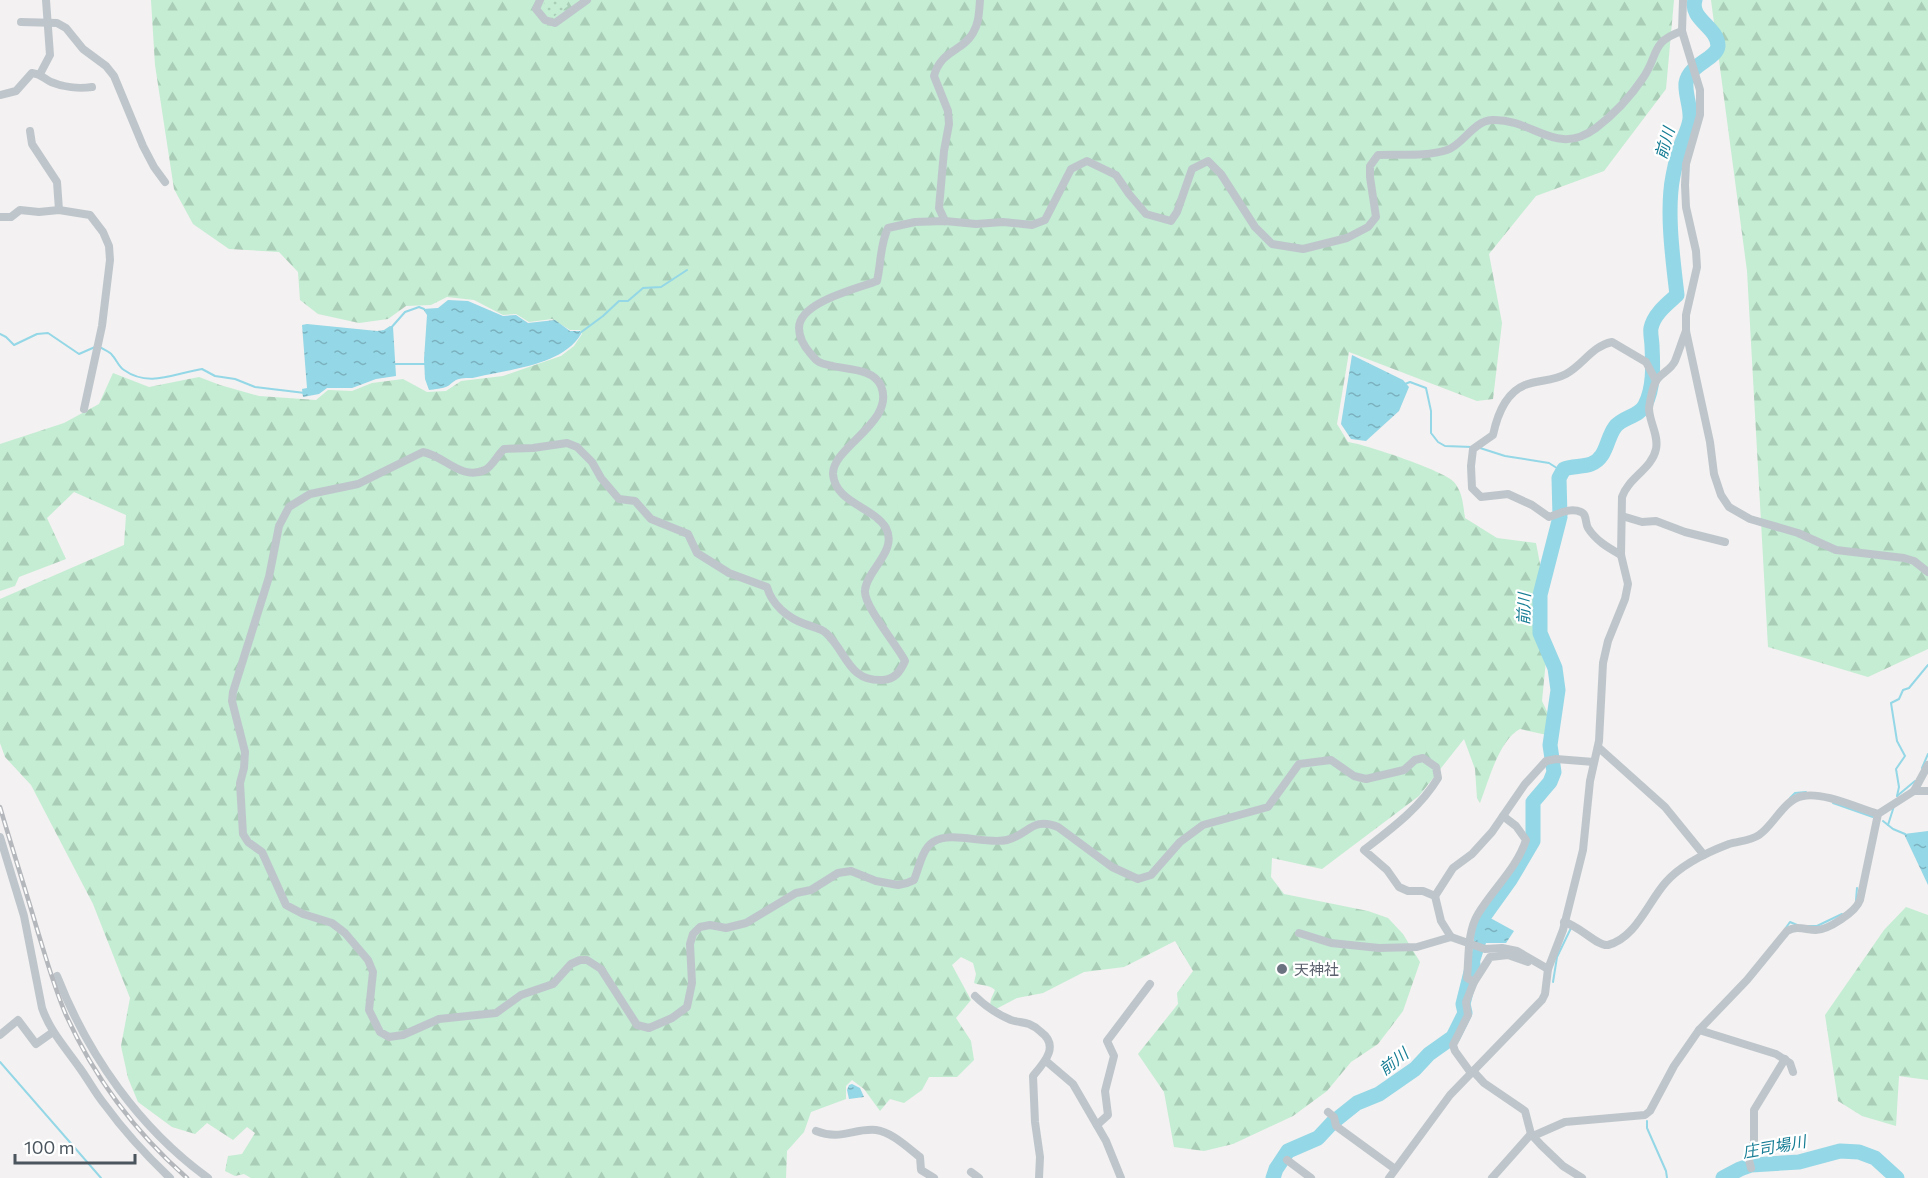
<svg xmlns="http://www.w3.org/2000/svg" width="1928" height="1178" font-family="Commissioner,'Noto Sans JP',sans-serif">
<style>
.forest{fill:url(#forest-firs)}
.park{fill:url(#park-dots)}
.water{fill:url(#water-ripples)}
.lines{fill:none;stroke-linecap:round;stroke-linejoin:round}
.stream{stroke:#94d7e6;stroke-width:2}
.river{stroke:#94d7e6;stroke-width:15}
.minor{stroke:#bec6cc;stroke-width:8}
.rail-casing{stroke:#b4b7bb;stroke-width:4.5}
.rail{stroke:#fff;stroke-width:2;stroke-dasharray:7;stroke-linecap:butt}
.worship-dot{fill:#6b7280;stroke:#fff;stroke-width:2}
.labels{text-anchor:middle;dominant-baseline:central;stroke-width:4.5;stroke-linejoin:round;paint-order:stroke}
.worship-label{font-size:15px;fill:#5b616d;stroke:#fff;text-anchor:start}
.water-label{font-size:16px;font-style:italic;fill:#167d94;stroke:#fff}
</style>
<defs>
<pattern id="forest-firs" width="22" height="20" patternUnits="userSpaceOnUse" patternTransform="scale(1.5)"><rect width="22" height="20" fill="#c4edd3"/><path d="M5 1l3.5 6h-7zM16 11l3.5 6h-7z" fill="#aacdb8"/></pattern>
<pattern id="park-dots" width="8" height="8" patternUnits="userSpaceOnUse" patternTransform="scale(1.5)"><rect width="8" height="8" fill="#c4edd3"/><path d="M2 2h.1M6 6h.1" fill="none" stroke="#aacdb8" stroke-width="1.8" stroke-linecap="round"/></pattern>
<pattern id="water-ripples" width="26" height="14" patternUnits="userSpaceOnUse" patternTransform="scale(1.5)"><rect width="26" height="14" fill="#94d7e6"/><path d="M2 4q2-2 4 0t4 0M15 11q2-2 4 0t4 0" fill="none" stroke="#7bb1be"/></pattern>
</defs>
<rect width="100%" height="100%" fill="#f3f1f1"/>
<g class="forest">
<path d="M151,0H1674L1666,89L1604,171L1536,196L1489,254L1502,323L1493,399L1477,401L1349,352L1337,424L1348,442C1364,444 1445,471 1454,482C1463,493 1463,505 1465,518L1497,538L1536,543L1541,569L1544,619L1548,640L1542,701L1550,718L1547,735L1520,729C1499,740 1489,780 1480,803L1477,798L1475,769L1464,739L1419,796L1322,869L1272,858L1271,877L1284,894L1368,911L1388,918L1403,934L1420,962L1403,1011L1378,1044L1351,1062L1327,1091L1293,1116L1233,1144L1204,1151L1174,1147L1164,1092L1138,1054L1178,1004L1177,993L1193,971L1175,941L1124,967L1084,972L1043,993L1017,998L996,1009L990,1005L991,999L995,990C988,984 982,986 974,983L976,974L973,963L961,957L952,965L971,1000L956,1018L971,1041L974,1060L957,1077H929L922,1090L904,1103L890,1099L880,1111L864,1089L852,1080L846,1086V1099L811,1112L804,1132L787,1151L786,1178H251L244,1174L235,1176L225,1171L228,1156L242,1154L255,1133L247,1127L233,1140L207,1123L195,1134L172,1127L138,1102L128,1078L121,1046L130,998L93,904L31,785L5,757L0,743V599L124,545L126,515L74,492L47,518L66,559L19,577L15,586L0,591V444L64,423L99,404L113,373L149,387L199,377L220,385L259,396L316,400L328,390L352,391L372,383L403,379L427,392L446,391L461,381L503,376L561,356L574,346L582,334L580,330H570L552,319L529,322L516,314L503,315L474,300L447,297L431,305L406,306L388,319L359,323L318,314L300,300L298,272L279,252L229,249L193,224L174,189L155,65Z"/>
<polygon points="1711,0 1928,0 1928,649 1868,677 1768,647 1747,271"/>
<polygon points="1906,907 1928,915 1928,1080 1899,1076 1896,1126 1862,1116 1838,1101 1825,1015 1884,930"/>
</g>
<polygon class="park" points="546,0 561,0 568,6 552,18 541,9"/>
<g class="water">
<path d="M448,300L468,301L503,316L516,315L528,323L555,320L570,331H580L581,334C562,366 509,369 477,377C471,379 465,377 459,379C454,380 451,384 448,386C442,389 435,389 429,390L425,379L424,359L427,315L423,309L438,308Z"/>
<polygon points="307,324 377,331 384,330 390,326 393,327 396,376 376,379 352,388 327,388 319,394 303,397 302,389 307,388 302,325"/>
<polygon points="1352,355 1403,380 1409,387 1399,411 1366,441 1351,439 1341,424"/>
<polygon points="1928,831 1928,885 1904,834"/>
<path d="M1483,914L1514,931L1506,943H1486L1475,978L1470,976C1472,955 1472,932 1483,914Z"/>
<polygon points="852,1084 860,1088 864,1097 849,1099 847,1090 849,1085"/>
</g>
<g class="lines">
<g class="stream">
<polyline points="390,329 405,312 419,307 424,309"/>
<polyline points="580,333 603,316 619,301 628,301 643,288 661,287 687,270"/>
<polyline points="0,334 6,337 14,345 37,334 48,333 79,354 95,347"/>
<path d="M100,347C104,350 110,352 112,355C117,360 118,366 124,370C149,388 175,373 202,369L215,376L235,379L255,387L305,393"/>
<polyline points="393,364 426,364"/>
<polyline points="1405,384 1410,382 1426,388 1431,411 1431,433 1438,442 1445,446 1472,447"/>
<polyline points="1480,448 1505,456 1549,463 1563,472"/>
<polyline points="1922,768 1928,754"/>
<polyline points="1897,796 1899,787 1896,769 1905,756 1897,741 1891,703 1899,699 1903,690 1909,688 1928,665"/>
<polyline points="1897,796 1915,781"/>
<polyline points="1790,798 1795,793 1806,792"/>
<polyline points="1833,803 1873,817"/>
<polyline points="1883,821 1893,829 1905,834"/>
<polyline points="1888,825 1894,806"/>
<polyline points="1856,900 1857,888"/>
<polyline points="1808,926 1817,926 1842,914"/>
<polyline points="1785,929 1790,922 1797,925"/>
<polyline points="1553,982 1557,957 1571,928"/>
<polyline points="0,1062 101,1178"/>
<polyline points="1647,1121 1647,1128 1666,1171 1667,1178"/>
</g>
<g class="river">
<path d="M1477,932V926L1510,880L1533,841V802L1550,782L1554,772L1550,745L1558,690L1555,668L1540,633V595L1560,517L1559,478L1564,469C1573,466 1583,467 1591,464C1607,458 1606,439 1615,427C1622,417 1639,417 1645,405C1654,388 1653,365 1652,346C1652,341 1650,333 1651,328C1654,314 1667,304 1677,295C1673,260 1666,211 1673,176C1675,166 1677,155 1681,145C1684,137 1689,128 1690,119C1691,107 1685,95 1686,83C1689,64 1717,59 1718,46C1718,27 1689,19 1695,0"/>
<polyline points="1273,1178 1276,1169 1288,1151 1318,1138 1332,1123 1357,1103 1379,1094 1415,1069 1429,1054 1453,1037 1465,1013 1463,1004 1473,964"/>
<polyline points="1723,1178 1740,1169 1751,1165 1799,1162 1840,1151 1859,1152 1875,1158 1897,1178"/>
</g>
<g class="minor">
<polyline points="540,0 536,9 545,20 555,23 587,0"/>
<polyline points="1683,0 1682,31 1700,90 1700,115 1686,164 1685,185 1686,207 1696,251 1697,267 1686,315 1686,331 1710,442 1714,474 1721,495 1729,507 1750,519 1798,533 1836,550 1904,558 1914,561 1928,572"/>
<polyline points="21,22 57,23 66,28 83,49 106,66 114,76 143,146 154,167 165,182"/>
<polyline points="40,74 50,55 46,0"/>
<path d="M0,95L16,91L32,73C41,74 43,78 51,82C63,87 79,89 92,87"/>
<polyline points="30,131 32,144 57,182 59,210"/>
<polyline points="0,217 11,217 20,210 39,212 59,210 90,215 103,232 109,246 110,260 102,326 84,409"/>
<path d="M945,221L939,208L944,151L949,124L948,111L934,76C941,50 962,52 973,33C979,23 979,12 980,0"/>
<polyline points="1622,516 1642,522 1656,521 1685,532 1725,542"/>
<path d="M1621,555C1609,548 1596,541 1588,528C1585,523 1587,514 1581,512C1570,507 1559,514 1549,517L1532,505L1508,494L1481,497L1472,488L1471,466L1473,449L1493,435C1497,416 1505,393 1525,385C1538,380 1553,381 1566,374C1583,365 1592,346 1612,342L1646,362L1656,381"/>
<polyline points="1598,747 1665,807 1704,855"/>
<polyline points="1914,791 1928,791"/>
<path d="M0,837L24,916L42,1008C50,1031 65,1047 79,1067C88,1079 95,1093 105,1105C124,1131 147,1156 170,1178"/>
<polyline points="1435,896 1453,868 1472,854 1492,832 1525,784 1546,761 1556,759 1594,762"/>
<path d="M1564,922C1580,926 1598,947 1608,945C1636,938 1648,902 1666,882C1681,865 1708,852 1729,844C1738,841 1750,841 1759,835C1774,825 1784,799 1803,796C1825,792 1857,808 1878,814"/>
<polyline points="1299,933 1331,943 1379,948 1417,947 1451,937 1485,949 1502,948 1517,951 1548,969"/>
<path d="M1451,937L1441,921L1435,896L1423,891H1408L1399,887L1387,870L1364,850C1391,829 1420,808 1438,778L1436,767L1423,758L1415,760L1404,770L1366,779L1354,776L1331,760L1299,764L1268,807L1203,825L1180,842L1151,875L1138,879L1112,867L1058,827C1033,816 1028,835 1007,840C985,845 951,830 933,842C922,849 919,868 914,880L907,883L898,885L876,881L851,871L838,873L811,890L796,893L746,923L726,928L710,925L700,927L693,934L690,944L692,983L687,1007L672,1018L649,1028L637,1025L601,969L587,960H580L571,964L553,984L521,995L496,1013L439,1019L403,1035L389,1037L380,1032L369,1010L373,972L368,960L345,933L332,923L303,914L286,905L262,852L248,842L243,834L240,783L244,768L245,752L232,701L233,692L269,577L279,526L289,507L310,494L358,484L423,452C445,456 461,481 485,470C492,467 498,454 504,449L533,448L567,443L577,447L592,462L601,478L619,499L635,501L651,519L688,534L697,553L729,573L767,587C772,605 788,618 805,624C812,627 821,628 826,633C847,652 848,682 883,680C895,679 900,672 905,661C897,645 863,605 865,590C867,570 898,551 886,528C874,507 835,503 833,474C832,447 896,422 881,386C872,365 837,371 819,362C815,360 813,356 810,353C804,346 799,338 799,328C799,302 856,289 877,281C881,264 880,244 888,228L915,222L945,221L976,224L1003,222L1032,225L1045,220L1071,169L1087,161L1116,175L1129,194L1146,214L1171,221L1177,212L1192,169L1208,161L1221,174L1255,227L1272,244L1303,249L1347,238L1368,227L1376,217L1370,177V166L1378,155C1400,154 1426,157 1447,150C1463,145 1473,121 1492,120C1533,118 1556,158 1596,128C1613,115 1631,96 1643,78C1659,55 1650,42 1682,31"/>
<path d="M57,976C88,1055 139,1128 208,1178"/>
<path d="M1474,982L1467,978C1469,958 1467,932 1478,914C1493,889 1517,868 1526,840L1516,826L1503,816"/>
<path d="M975,996C986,1007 997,1014 1011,1020C1017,1022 1023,1022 1029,1024C1034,1026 1038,1029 1041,1032C1060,1046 1044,1063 1033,1076L1035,1122L1040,1157L1039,1178"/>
<polyline points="1699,1030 1776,1054 1790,1063 1793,1072"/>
<polyline points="0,1035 18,1020 36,1044 53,1032"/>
<polyline points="1046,1061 1073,1084 1106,1141 1121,1178"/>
<polyline points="1473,1071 1484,1083 1525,1111 1531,1134 1541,1145 1563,1166 1582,1178"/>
<polyline points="1471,1073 1455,1051 1453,1045 1468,1015 1466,1002 1474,982 1490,957 1508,955 1528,962"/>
<polyline points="1328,1112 1334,1117 1336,1126 1395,1169"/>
<polyline points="1097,1125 1108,1115 1105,1091 1114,1056 1107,1041 1150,984"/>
<path d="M816,1131C841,1141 853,1128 876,1130C892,1132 908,1148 920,1157L921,1170L934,1178"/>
<path d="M1533,1136L1565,1122L1645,1115L1650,1111L1674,1066L1699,1030L1747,980L1787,931C1797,925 1806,930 1816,930C1828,930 1856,912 1860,900L1878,814L1914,791L1928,765"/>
<polyline points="1287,1160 1311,1178"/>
<polyline points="1751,1168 1749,1160 1754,1142 1754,1110 1785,1059"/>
<polyline points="971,1172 979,1178"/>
<path d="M1389,1178L1450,1095L1542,1000L1545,994L1548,969L1563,930L1583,850L1590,781L1599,741L1603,663L1608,641L1625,599L1628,584L1621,555L1622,497C1628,478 1652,469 1656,449C1659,435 1649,422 1649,408C1650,401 1653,387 1656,381C1661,373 1671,370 1675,361C1679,351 1682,341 1686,331"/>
<polyline points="1492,1178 1531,1134"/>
</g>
<defs>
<path id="rail" d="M0,807C12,848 25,888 37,929C46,958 54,987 66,1015C94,1077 136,1133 187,1178"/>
</defs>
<use href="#rail" class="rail-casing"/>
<use href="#rail" class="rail"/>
</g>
<circle class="worship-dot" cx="1282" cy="969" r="6"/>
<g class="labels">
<g class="worship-label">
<text x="1294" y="969">天神社</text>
</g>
<g class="water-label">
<text transform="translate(1664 143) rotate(-74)">前川</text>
<text transform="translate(1523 609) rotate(-88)">前川</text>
<text transform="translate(1393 1061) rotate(-38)">前川</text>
<text transform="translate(1774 1146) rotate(-10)">庄司場川</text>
</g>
</g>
<path d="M15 1154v9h120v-9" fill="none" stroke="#4a555d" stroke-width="3"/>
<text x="24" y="1154" font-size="18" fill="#4a555d" stroke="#ffffff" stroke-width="4.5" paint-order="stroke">100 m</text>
</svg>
